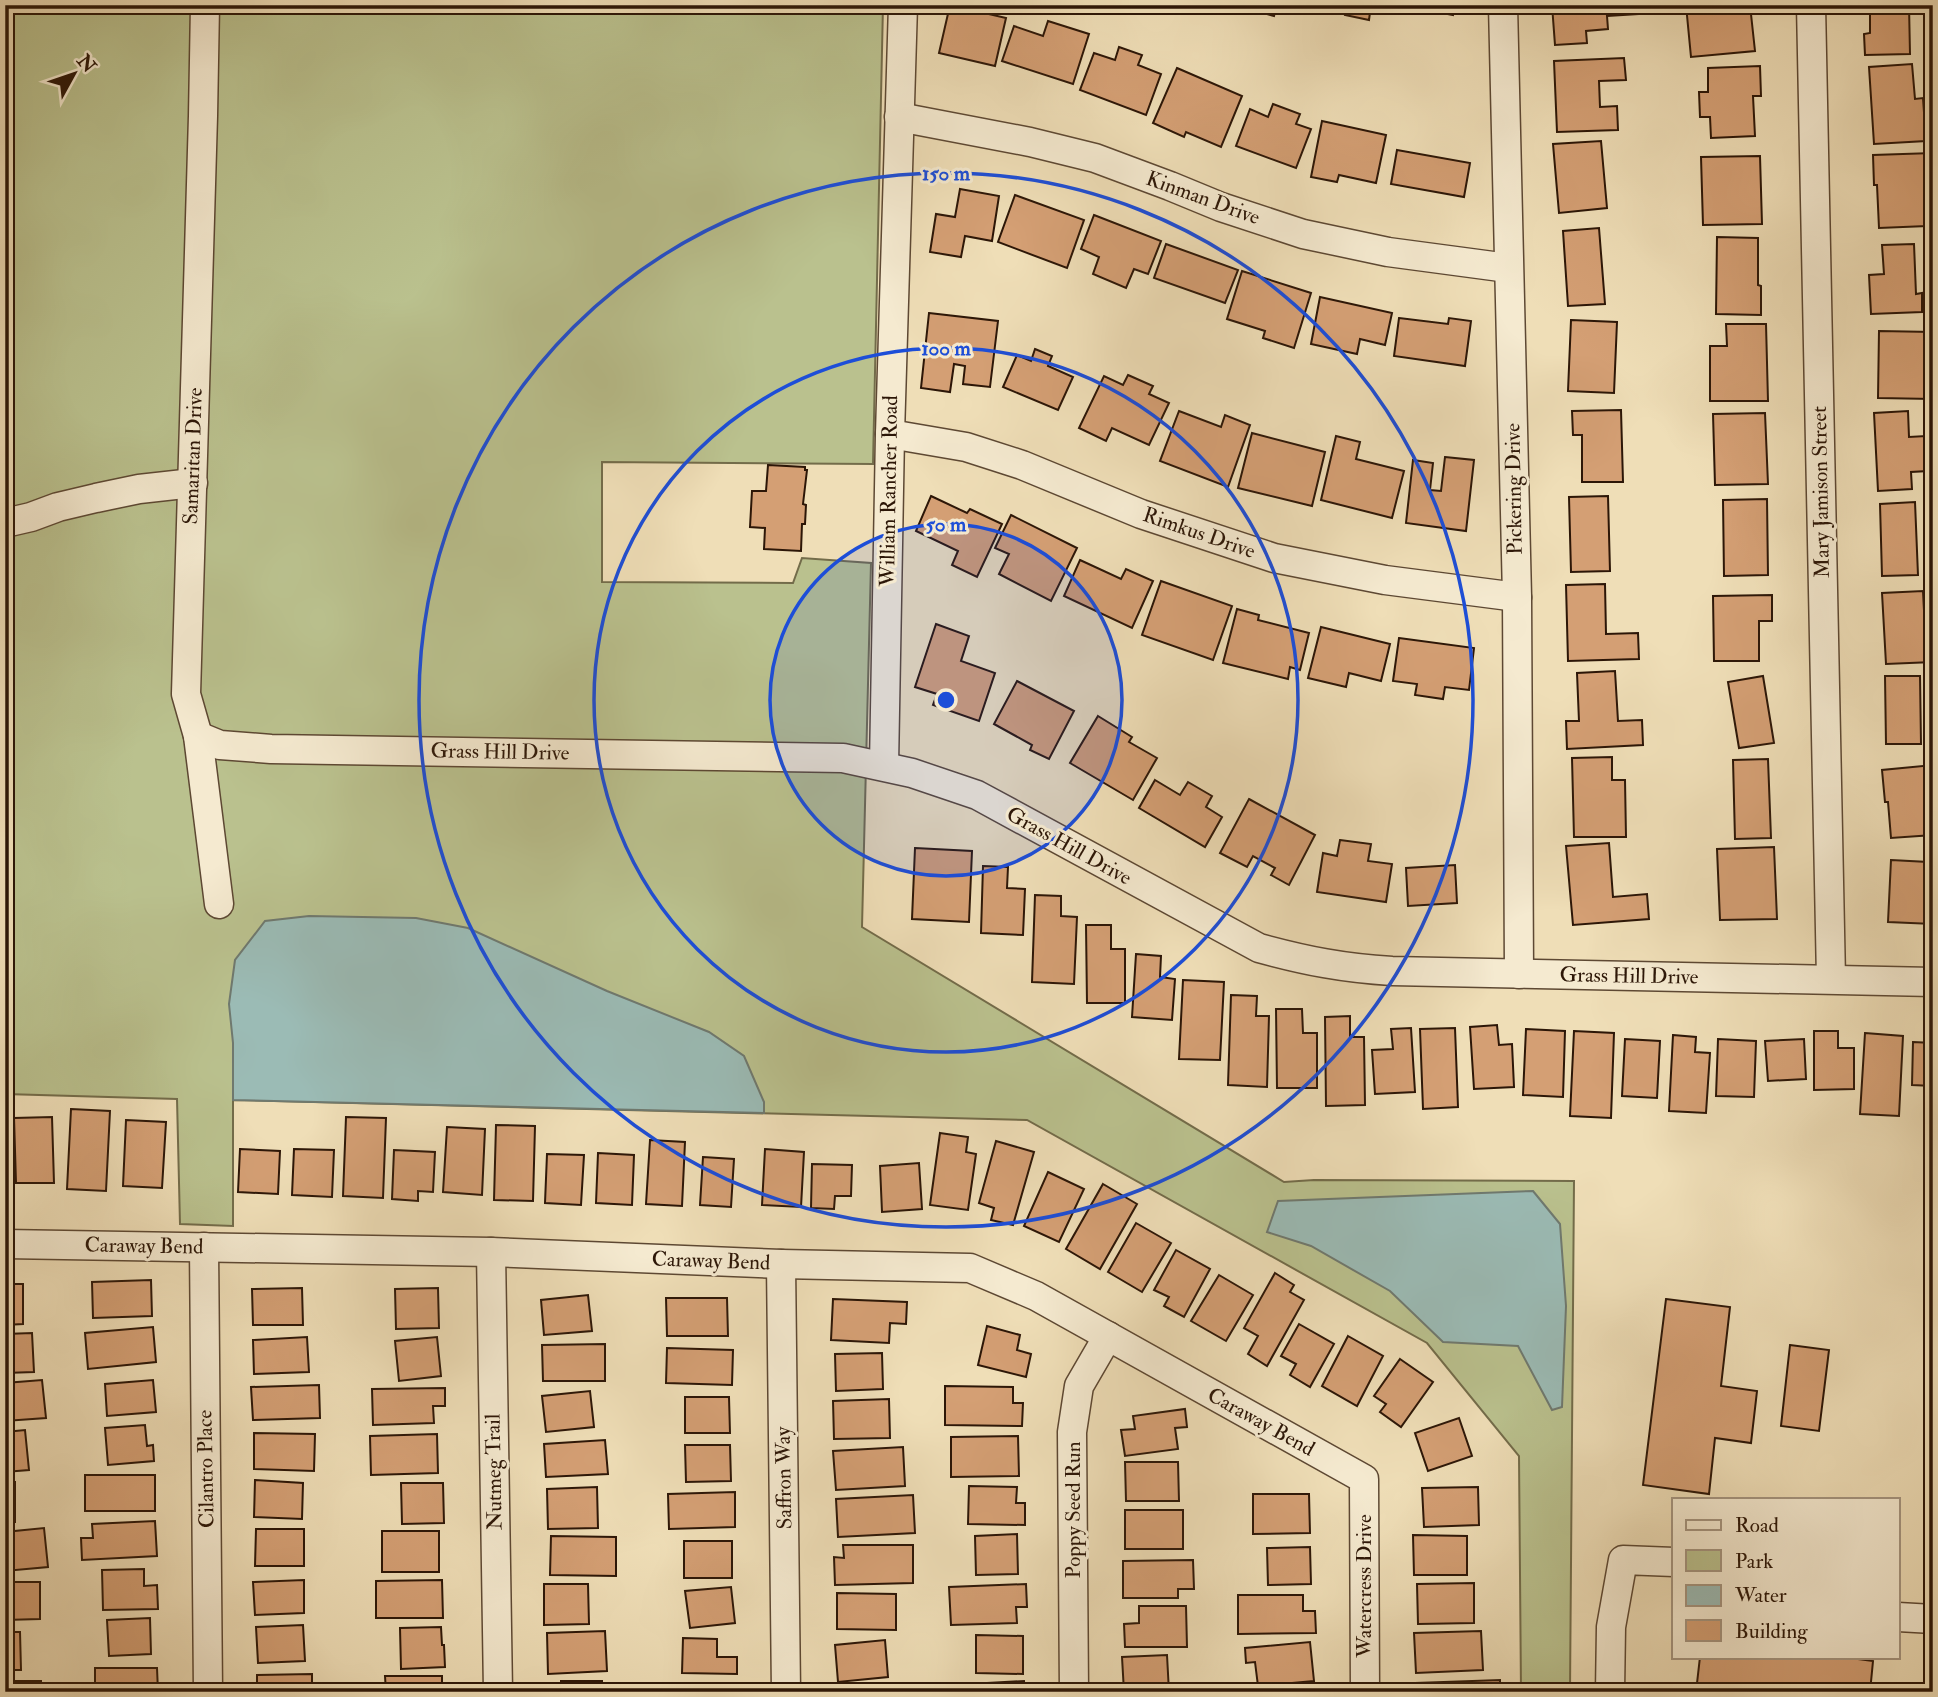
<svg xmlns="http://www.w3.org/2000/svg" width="1938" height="1697" font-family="'IM FELL Double Pica',serif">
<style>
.green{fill:#bac18e;stroke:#736c4a;stroke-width:2}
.water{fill:#9bbbb5;stroke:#6f796f;stroke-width:2}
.building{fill:#d49f74;stroke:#2c1607;stroke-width:2}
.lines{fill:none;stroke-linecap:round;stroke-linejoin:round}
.minor-casing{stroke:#5d4833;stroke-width:31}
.minor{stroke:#f5ead0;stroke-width:28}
.ring{fill:none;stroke:#1d4ed8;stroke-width:3.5}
.labels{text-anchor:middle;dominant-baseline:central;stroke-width:6;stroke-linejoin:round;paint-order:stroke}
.street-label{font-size:21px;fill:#2c1607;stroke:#f5ead0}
.centre{fill:#1d4ed8;stroke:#f5ead0;stroke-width:3.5}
.ring-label{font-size:21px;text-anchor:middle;font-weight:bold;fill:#1d4ed8;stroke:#f5ead0;stroke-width:6;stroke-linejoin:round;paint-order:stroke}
</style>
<rect width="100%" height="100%" fill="#efdeb7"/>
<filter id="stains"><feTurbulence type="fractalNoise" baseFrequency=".00286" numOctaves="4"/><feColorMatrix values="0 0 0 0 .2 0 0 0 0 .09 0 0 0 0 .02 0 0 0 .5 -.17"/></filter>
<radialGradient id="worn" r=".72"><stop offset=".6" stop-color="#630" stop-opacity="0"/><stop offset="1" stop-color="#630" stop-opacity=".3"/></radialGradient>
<polygon class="green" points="5,5 883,5 873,464 602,462 602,582 793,583 802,558 871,563 862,927 1284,1182 1314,1180 1574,1181 1570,1692 1521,1692 1519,1456 1427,1343 1027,1120 233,1100 233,1226 180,1224 177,1099 5,1094"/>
<g class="water">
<polygon points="309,916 416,918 468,928 607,991 709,1032 744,1056 764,1102 764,1113 233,1100 233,1043 229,1004 235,960 265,921"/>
<polygon points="1533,1191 1560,1224 1566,1306 1562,1407 1552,1410 1518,1346 1443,1342 1390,1291 1311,1246 1267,1232 1278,1201"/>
</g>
<g class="building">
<polygon points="950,5 1006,18 995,66 939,53"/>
<polygon points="1247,5 1277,5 1274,16 1246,8"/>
<polygon points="1347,5 1371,5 1369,20 1345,15"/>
<polygon points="1402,5 1455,5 1453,15"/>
<polygon points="1552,5 1638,5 1638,14 1607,16 1608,29 1586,31 1587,43 1555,45"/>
<polygon points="1686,5 1750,5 1755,51 1691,57"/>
<polygon points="1870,5 1909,5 1910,54 1865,55 1864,34 1870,33"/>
<polygon points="1048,21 1089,34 1073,84 1002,61 1014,26 1043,36"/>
<polygon points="1119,47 1142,55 1138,65 1161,74 1146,115 1080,90 1094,53 1115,60"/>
<polygon points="1624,58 1626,80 1599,81 1600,107 1617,106 1618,130 1557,132 1554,61"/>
<polygon points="1912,64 1915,99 1923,98 1926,141 1874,144 1869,67"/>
<polygon points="1760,66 1761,96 1753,96 1755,136 1711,138 1710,117 1700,117 1699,92 1708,92 1708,68"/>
<polygon points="1177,68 1242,96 1221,147 1186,132 1184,137 1153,123"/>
<polygon points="1273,104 1300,114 1296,124 1311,129 1296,168 1236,146 1250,109 1268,117"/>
<polygon points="1322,121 1386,135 1376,183 1339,175 1337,182 1311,177"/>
<polygon points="1601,141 1607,208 1559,213 1553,144"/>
<polygon points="1397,150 1470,163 1464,197 1391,184"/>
<polygon points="1933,153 1933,205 1926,205 1927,226 1879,228 1877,185 1874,185 1873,155"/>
<polygon points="1760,156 1762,224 1703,225 1701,157"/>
<polygon points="960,189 999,196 992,241 965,236 961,257 930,252 936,214 955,217"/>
<polygon points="1015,195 1084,220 1067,268 998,242"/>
<polygon points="1094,215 1161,241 1148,274 1134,269 1126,288 1093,274 1099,257 1081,249"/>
<polygon points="1599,228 1605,304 1568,306 1563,231"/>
<polygon points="1717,237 1758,238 1758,285 1761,286 1761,315 1716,314"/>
<polygon points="1166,244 1238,270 1225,303 1154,278"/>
<polygon points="1914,244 1916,294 1922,293 1922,312 1871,314 1869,275 1884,274 1882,245"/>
<polygon points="1242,271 1311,293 1294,348 1263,338 1265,331 1227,319"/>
<polygon points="1320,297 1392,313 1385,345 1360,339 1357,354 1311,344"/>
<polygon points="929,313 998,321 990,387 963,384 965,366 954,364 950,392 921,388"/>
<polygon points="1399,318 1448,324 1449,318 1471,321 1465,366 1394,356"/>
<polygon points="1571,320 1617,322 1614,393 1568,391"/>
<polygon points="1726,324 1766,324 1768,401 1710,401 1710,346 1727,346"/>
<polygon points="1879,331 1933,332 1933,399 1878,398"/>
<polygon points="1035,349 1052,356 1048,366 1073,377 1058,410 1003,387 1017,355 1031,361"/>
<polygon points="1128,375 1153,386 1149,394 1169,403 1149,445 1112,428 1106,441 1079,428 1104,376 1123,385"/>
<polygon points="1621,410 1623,482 1582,482 1582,435 1573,435 1572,411"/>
<polygon points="1179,411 1221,427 1225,415 1250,425 1228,487 1160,461"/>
<polygon points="1908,411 1909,437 1926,436 1928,471 1911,472 1912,489 1878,491 1874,413"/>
<polygon points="1765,413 1768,484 1715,485 1713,414"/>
<polygon points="1252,433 1325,452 1312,506 1238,488"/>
<polygon points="1336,436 1360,442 1356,459 1404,471 1392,518 1321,500"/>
<polygon points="1445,457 1474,460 1466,531 1406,523 1413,460 1433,463 1430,490 1441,491"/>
<polygon points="768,465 805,467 805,470 807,470 803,504 806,505 805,524 802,524 801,551 764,549 765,528 750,527 752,491 766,491"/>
<polygon points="931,496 967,513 970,509 1002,524 977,577 952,565 958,551 916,531"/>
<polygon points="1608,496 1610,571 1571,572 1569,497"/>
<polygon points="1767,499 1768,575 1724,576 1723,500"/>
<polygon points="1915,502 1918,575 1882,576 1880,504"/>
<polygon points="1011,515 1077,548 1051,601 999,574 1009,554 995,548"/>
<polygon points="1080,560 1121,579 1126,569 1153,581 1132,628 1064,596"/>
<polygon points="1161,581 1232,606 1213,660 1142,635"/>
<polygon points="1605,584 1606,634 1638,633 1639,659 1568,661 1566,585"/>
<polygon points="1923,591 1925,630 1933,630 1933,662 1886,664 1882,593"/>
<polygon points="1772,595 1772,621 1759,621 1759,661 1714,661 1713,596"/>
<polygon points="1237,609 1259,615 1258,620 1309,633 1300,670 1290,667 1288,679 1223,663"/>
<polygon points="936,624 969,636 961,661 995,673 979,721 933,705 937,694 915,687"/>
<polygon points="1321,627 1390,644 1381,681 1349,673 1346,687 1308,678"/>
<polygon points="1399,638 1474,648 1469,690 1445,687 1443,699 1415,695 1417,684 1393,681"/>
<polygon points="1615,671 1618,721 1642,720 1643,745 1567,749 1566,721 1579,721 1577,673"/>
<polygon points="1763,676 1774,743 1739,748 1728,682"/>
<polygon points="1885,676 1920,676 1921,744 1886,744"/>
<polygon points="1017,681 1074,711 1049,759 1030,750 1032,745 994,724"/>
<polygon points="1098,716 1132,737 1129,742 1157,758 1133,800 1070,763"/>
<polygon points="1612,757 1612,780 1625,780 1626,837 1574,837 1572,758"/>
<polygon points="1768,759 1771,838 1735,839 1733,760"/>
<polygon points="1933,765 1933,835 1891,838 1888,802 1885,802 1882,770"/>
<polygon points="1155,780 1180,795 1188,782 1212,796 1206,807 1222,817 1205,847 1139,808"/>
<polygon points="1249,799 1315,835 1289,885 1271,875 1275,868 1253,856 1247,867 1220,853"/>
<polygon points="1340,840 1371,844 1368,861 1392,864 1386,902 1317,892 1323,853 1337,856"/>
<polygon points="1609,843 1613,897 1647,894 1649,919 1573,925 1566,846"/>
<polygon points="1774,847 1777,919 1720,920 1717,849"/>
<polygon points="915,848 972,851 969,922 912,919"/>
<polygon points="1891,860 1928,862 1927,885 1933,885 1933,924 1888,922"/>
<polygon points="1455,865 1457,903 1408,906 1406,868"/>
<polygon points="983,866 1008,867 1007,888 1025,889 1023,935 981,933"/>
<polygon points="1035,895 1061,896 1061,916 1077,917 1074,984 1032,982"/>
<polygon points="1086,925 1111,925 1111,949 1125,949 1125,1003 1087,1003"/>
<polygon points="1136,954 1161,956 1160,977 1175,979 1172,1020 1132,1017"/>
<polygon points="1183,980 1224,982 1220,1060 1179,1059"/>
<polygon points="1231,995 1257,996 1256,1016 1269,1016 1267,1087 1228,1085"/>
<polygon points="1276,1009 1302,1009 1303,1033 1317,1033 1317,1088 1277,1088"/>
<polygon points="1350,1016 1350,1037 1364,1037 1365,1105 1326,1106 1325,1017"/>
<polygon points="1497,1025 1499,1045 1512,1044 1514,1087 1474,1089 1470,1027"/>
<polygon points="1411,1028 1415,1092 1375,1094 1372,1050 1393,1049 1391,1029"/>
<polygon points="1455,1028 1458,1107 1423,1109 1420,1029"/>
<polygon points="1526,1029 1565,1031 1563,1097 1523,1095"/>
<polygon points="1574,1031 1614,1033 1611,1118 1570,1116"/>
<polygon points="1814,1031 1838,1031 1838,1048 1854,1048 1854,1089 1814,1090"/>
<polygon points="1865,1033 1903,1036 1899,1116 1860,1114"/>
<polygon points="1673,1035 1696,1037 1695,1052 1710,1053 1706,1113 1669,1111"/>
<polygon points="1625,1039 1660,1041 1657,1098 1622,1096"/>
<polygon points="1718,1039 1756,1041 1754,1097 1716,1096"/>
<polygon points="1804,1039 1806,1079 1768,1081 1765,1041"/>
<polygon points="1913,1042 1933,1043 1933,1086 1912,1085"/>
<polygon points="71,1109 110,1111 106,1191 67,1189"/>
<polygon points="52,1117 54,1183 16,1183 14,1118"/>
<polygon points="346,1117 386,1118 383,1198 343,1196"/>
<polygon points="126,1120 166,1122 162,1188 123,1186"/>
<polygon points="496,1125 535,1126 533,1201 494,1200"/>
<polygon points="447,1127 485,1129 482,1195 443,1192"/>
<polygon points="940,1133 968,1137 966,1152 976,1154 968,1210 930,1205"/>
<polygon points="650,1140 685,1142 682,1206 646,1204"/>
<polygon points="996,1141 1034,1152 1013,1225 991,1220 994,1208 979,1203"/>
<polygon points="240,1149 280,1151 278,1194 238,1192"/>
<polygon points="294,1149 334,1150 332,1197 292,1195"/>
<polygon points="765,1149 804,1152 801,1207 762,1205"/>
<polygon points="394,1150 435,1152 433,1192 418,1191 418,1201 392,1199"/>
<polygon points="598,1153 634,1155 632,1205 596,1203"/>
<polygon points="547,1154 584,1155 581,1205 545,1203"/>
<polygon points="703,1157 734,1159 731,1207 700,1205"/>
<polygon points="919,1163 922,1209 882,1212 880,1166"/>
<polygon points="812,1164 852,1165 851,1196 835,1196 834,1209 811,1208"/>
<polygon points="1048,1172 1084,1189 1059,1242 1024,1226"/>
<polygon points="1103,1184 1137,1204 1100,1269 1066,1249"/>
<polygon points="1136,1223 1171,1243 1142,1292 1108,1272"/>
<polygon points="1176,1250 1210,1269 1184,1317 1164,1306 1169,1297 1154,1290"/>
<polygon points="1275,1273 1294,1285 1290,1292 1304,1300 1267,1366 1248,1354 1258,1336 1244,1328"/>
<polygon points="1219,1275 1253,1295 1226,1341 1191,1321"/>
<polygon points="151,1280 152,1316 93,1318 92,1282"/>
<polygon points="5,1284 23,1284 23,1324 5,1325"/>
<polygon points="302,1288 303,1325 253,1325 252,1289"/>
<polygon points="438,1288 439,1328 396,1329 395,1289"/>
<polygon points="588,1295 592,1331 544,1335 541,1300"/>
<polygon points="666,1298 727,1298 728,1336 667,1336"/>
<polygon points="833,1299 907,1302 906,1324 890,1323 889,1343 831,1340"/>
<polygon points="1666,1299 1730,1307 1721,1386 1757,1391 1751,1443 1715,1438 1709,1494 1643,1485"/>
<polygon points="1299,1324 1334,1344 1310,1387 1290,1375 1296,1364 1281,1356"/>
<polygon points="987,1326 1020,1335 1017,1350 1031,1354 1026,1377 978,1365"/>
<polygon points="153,1327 156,1362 88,1369 85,1333"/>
<polygon points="32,1333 34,1372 5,1373 5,1334"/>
<polygon points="1348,1336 1383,1356 1357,1406 1322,1386"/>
<polygon points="307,1337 309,1372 254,1374 253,1340"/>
<polygon points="437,1337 441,1376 399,1381 395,1341"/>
<polygon points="605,1344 605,1381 543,1381 542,1345"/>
<polygon points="1790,1345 1829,1350 1819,1431 1781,1426"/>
<polygon points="667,1348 733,1350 732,1385 666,1383"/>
<polygon points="882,1353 883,1389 836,1391 835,1354"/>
<polygon points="1400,1359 1433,1382 1401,1427 1380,1412 1386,1404 1374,1396"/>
<polygon points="42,1380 46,1418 5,1421 5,1383"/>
<polygon points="153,1380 156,1412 107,1416 105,1384"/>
<polygon points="319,1385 320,1418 253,1420 251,1387"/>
<polygon points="945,1386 1013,1387 1013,1403 1023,1403 1022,1426 945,1425"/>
<polygon points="445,1388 445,1406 433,1406 434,1423 373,1425 372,1389"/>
<polygon points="590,1391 594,1427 546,1432 542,1396"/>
<polygon points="685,1397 729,1397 730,1433 685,1433"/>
<polygon points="889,1399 890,1438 834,1439 833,1401"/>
<polygon points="1185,1409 1187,1427 1175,1428 1178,1449 1125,1456 1121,1430 1135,1429 1133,1416"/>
<polygon points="1459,1418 1472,1456 1428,1471 1415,1433"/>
<polygon points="145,1425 147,1446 153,1445 154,1461 108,1465 105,1428"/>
<polygon points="25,1430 29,1470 5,1472 5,1432"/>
<polygon points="254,1433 315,1434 314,1471 254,1469"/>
<polygon points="437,1434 438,1473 371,1475 370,1436"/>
<polygon points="1018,1436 1019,1476 951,1477 951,1437"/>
<polygon points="605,1440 608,1474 546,1477 544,1444"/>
<polygon points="685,1445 730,1445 731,1481 686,1482"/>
<polygon points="903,1447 905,1486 836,1490 833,1451"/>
<polygon points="1125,1462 1178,1462 1179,1501 1126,1501"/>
<rect x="85" y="1475" width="70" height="36"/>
<polygon points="255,1480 303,1483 302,1519 254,1517"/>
<rect x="5" y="1482" width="10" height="40"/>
<polygon points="401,1483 443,1483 444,1523 402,1524"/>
<polygon points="969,1486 1017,1487 1016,1503 1025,1503 1025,1525 968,1524"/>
<polygon points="597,1487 598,1528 548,1529 547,1489"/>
<polygon points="1478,1487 1479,1525 1424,1527 1422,1488"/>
<polygon points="735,1492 735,1527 669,1529 668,1494"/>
<polygon points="1253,1494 1309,1494 1310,1533 1253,1534"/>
<polygon points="913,1495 915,1533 838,1537 836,1499"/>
<rect x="1125" y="1510" width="58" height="39"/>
<polygon points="155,1521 157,1556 82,1560 81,1538 93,1538 92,1524"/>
<polygon points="44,1528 48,1567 5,1571 5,1532"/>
<polygon points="256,1529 304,1529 304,1566 255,1566"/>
<rect x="382" y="1531" width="57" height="41"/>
<polygon points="1017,1534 1018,1574 976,1575 975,1536"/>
<polygon points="1413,1535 1467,1536 1467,1575 1414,1575"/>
<polygon points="551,1536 616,1537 616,1576 550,1575"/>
<rect x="684" y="1541" width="48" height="37"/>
<polygon points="843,1545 913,1545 913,1583 835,1585 834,1557 844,1558"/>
<polygon points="1310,1547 1311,1584 1268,1585 1267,1548"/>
<polygon points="1193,1560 1194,1589 1178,1589 1178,1598 1123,1598 1123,1561"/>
<polygon points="144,1569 144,1586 157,1585 158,1609 103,1610 102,1570"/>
<polygon points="304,1580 304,1613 255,1615 253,1582"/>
<polygon points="442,1580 443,1618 376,1618 376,1581"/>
<polygon points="5,1582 40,1582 40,1619 5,1620"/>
<polygon points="1474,1583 1474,1623 1418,1624 1417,1584"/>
<polygon points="544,1584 588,1584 589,1624 544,1625"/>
<polygon points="1026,1584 1027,1607 1016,1607 1017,1623 951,1625 949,1587"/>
<polygon points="731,1587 735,1623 690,1628 685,1591"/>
<polygon points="837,1593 896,1594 896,1630 837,1629"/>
<polygon points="1238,1595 1303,1595 1303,1611 1315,1611 1316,1633 1238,1634"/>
<polygon points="1139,1606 1186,1606 1187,1647 1125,1647 1124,1624 1139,1623"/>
<polygon points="150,1618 151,1654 109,1656 107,1620"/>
<polygon points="303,1625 305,1661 258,1663 256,1627"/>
<polygon points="441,1627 442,1645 444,1645 445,1667 401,1669 400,1628"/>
<polygon points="605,1631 607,1671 548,1674 547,1633"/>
<polygon points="1481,1631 1483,1670 1416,1673 1414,1633"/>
<polygon points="5,1632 20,1632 21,1670 5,1670"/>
<polygon points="976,1635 1023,1636 1023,1674 976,1673"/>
<polygon points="683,1638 717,1639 717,1657 737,1657 737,1674 682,1673"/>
<polygon points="885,1640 888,1677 838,1682 835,1645"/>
<polygon points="1310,1642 1314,1681 1258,1686 1255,1662 1246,1663 1245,1648"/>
<polygon points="1167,1655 1169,1692 1124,1692 1122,1657"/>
<polygon points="1700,1657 1843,1657 1873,1661 1870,1692 1696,1692"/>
<polygon points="95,1668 157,1668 158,1692 95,1692"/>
<polygon points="312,1674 312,1692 257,1692 257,1675"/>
<polygon points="385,1676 442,1676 442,1692 386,1692"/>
<polygon points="1500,1680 1500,1692 1416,1692 1416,1683"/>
<rect x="5" y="1681" width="36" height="11"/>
<rect x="561" y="1681" width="41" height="11"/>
<polygon points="1024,1681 1025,1692 970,1692 970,1684"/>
<polygon points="654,1686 734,1688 734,1692 654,1692"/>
</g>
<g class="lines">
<defs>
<g id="minor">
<polyline points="205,5 203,116 186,694 198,736 219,904"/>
<polyline points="1503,5 1517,597 1519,974"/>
<polyline points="1811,5 1831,979"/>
<polyline points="899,117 1030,142 1095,158 1170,186 1221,207 1303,234 1388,252 1508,268"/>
<polyline points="890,434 966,447 1022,465 1141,514 1274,558 1385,580 1517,597"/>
<polyline points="5,523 31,517 58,507 96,498 139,489 193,483"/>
<path d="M198,736L220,745L271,749L843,758L912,773L977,795L1259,948C1307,961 1343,968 1392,971L1933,982"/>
<polyline points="884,766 890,434 903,5"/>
<polyline points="5,1244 491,1252 781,1264 970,1268 1036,1296 1364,1479 1365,1692"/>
<polyline points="204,1247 208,1692"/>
<polyline points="491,1252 498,1692"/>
<polyline points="781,1264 786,1692"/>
<polyline points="1898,1617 1933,1619"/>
<polyline points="1074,1692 1072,1432 1079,1386 1108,1336"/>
<polyline points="1610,1692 1611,1627 1623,1560 1674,1562"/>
</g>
</defs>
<use href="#minor" class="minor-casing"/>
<use href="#minor" class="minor"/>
</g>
<circle cx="946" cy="700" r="176" fill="#1d4ed8" fill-opacity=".12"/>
<g class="ring">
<circle cx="946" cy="700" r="176"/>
<circle cx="946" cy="700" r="352"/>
<circle cx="946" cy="700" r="527"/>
</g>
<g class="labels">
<g class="street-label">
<text transform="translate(1203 198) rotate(20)">Kinman Drive</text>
<text transform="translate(193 456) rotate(-88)">Samaritan Drive</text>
<text transform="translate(1514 489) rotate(-91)">Pickering Drive</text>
<text transform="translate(889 491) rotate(-89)">William Rancher Road</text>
<text transform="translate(1821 492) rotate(-91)">Mary Jamison Street</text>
<text transform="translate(1199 533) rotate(19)">Rimkus Drive</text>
<text transform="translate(500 752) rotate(1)">Grass Hill Drive</text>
<text transform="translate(1069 846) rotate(29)">Grass Hill Drive</text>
<text transform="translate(1629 976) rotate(1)">Grass Hill Drive</text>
<text transform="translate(144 1246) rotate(1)">Caraway Bend</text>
<text transform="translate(711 1261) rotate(2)">Caraway Bend</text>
<text transform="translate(1261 1422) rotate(29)">Caraway Bend</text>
<text transform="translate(206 1469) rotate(-91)">Cilantro Place</text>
<text transform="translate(494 1472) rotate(-91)">Nutmeg Trail</text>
<text transform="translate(784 1478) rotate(-91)">Saffron Way</text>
<text transform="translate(1073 1510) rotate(-90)">Poppy Seed Run</text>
<text transform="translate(1364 1586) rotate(-90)">Watercress Drive</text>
</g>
</g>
<circle cx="946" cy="700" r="10" class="centre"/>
<g class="ring-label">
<text x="946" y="180">150 m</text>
<text x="946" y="355">100 m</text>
<text x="946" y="531">50 m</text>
</g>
<rect width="1938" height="1697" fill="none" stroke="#efdeb7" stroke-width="28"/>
<rect x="7" y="7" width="1924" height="1683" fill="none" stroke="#2c1607" stroke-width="3.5"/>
<rect x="14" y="14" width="1910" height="1669" fill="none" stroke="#2c1607" stroke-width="2"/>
<rect x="1672" y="1498" width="228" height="161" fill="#f5ead0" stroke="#a59580" stroke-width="2"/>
<rect x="1686" y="1520" width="35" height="10" fill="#f5ead0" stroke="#a59580" stroke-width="2"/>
<text x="1735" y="1532" font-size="21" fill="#2c1607">Road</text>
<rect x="1686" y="1550" width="35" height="21" fill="#bac18e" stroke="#a59580" stroke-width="2"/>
<text x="1735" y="1568" font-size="21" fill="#2c1607">Park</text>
<rect x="1686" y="1585" width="35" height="21" fill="#9bbbb5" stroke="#a59580" stroke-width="2"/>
<text x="1735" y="1602" font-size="21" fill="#2c1607">Water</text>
<rect x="1686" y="1620" width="35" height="21" fill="#d49f74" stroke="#a59580" stroke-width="2"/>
<text x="1735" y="1638" font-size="21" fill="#2c1607">Building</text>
<g transform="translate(74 74) rotate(50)" stroke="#f5ead0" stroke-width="5" paint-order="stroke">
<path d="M0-5L12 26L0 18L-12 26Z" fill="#2c1607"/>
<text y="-10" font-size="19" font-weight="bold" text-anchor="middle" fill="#2c1607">N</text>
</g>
<rect width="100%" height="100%" filter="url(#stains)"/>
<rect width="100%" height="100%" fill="url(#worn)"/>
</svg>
